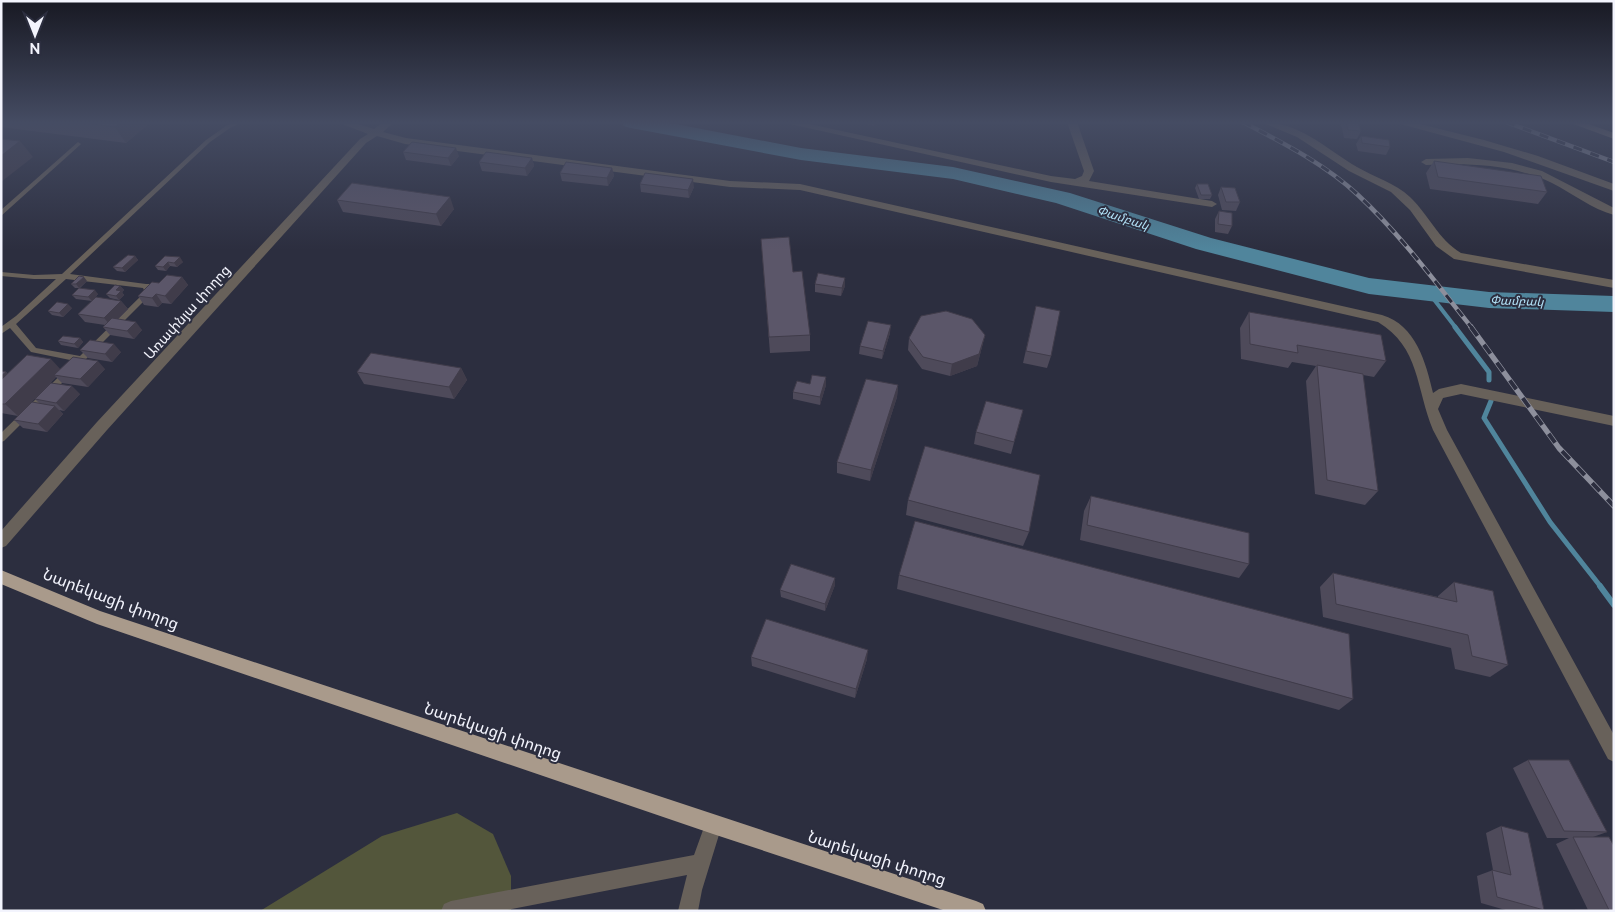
<svg xmlns="http://www.w3.org/2000/svg" width="1615" height="912" font-family="Raleway,'Noto Sans Armenian',sans-serif">
<style>
.green{fill:#53563b}
.lines{fill:none;stroke-linecap:round;stroke-linejoin:round}
.stream-far2{stroke:#50859c;stroke-width:4}
.stream-far1{stroke:#50859c;stroke-width:5}
.stream{stroke:#50859c;stroke-width:6}
.river{fill:#50859c;fill-rule:evenodd}
.service{fill:#68615a;fill-rule:evenodd}
.minor{fill:#68615a;fill-rule:evenodd}
.secondary{fill:#877c71;fill-rule:evenodd}
.trunk{fill:#a99a8b;fill-rule:evenodd}
.rail-far1-casing{stroke:#8d8f9c;stroke-width:4.5}
.rail-casing{stroke:#8d8f9c;stroke-width:5.5}
.rail-far1{stroke:#2c2e3f;stroke-width:3;stroke-dasharray:9;stroke-linecap:butt}
.rail{stroke:#2c2e3f;stroke-width:4;stroke-dasharray:11;stroke-linecap:butt}
.wall{fill:#4e4a5a}
.shaded-wall{fill:#403c4a}
.building{fill:#5b5669;stroke:#403c4a}
.labels{text-anchor:middle;dominant-baseline:central;stroke-width:4;stroke-linejoin:round;paint-order:stroke}
.far-water-label{font-size:12px;font-style:italic;fill:#b3e3f9;stroke:#2c2e3f}
.street-label{font-size:14px;fill:#f3f4fd;stroke:#2c2e3f}
.near-street-label{font-size:16px;fill:#f3f4fd;stroke:#2c2e3f}
</style>
<rect width="100%" height="100%" fill="#2c2e3f"/>
<polygon class="green" points="457,813 493,834 511,876 511,911 260,911 382,836"/>
<g class="lines">
<polyline class="stream-far2" points="1429,293 1456,328"/>
<g class="stream-far1">
<polyline points="1455,327 1489,372 1489,380"/>
<polyline points="1491,401 1484,418 1550,522 1601,587"/>
</g>
<polyline class="stream" points="1600,586 1614,605"/>
<polygon class="river" points="621,122 665,122 801,148 953,167 1070,193 1211,238 1369,278 1489,292 1614,296 1614,312 1489,308 1369,294 1196,249 1056,203 953,179 801,160 631,128 624,126"/>
<g class="service">
<path d="M234,122H243L230,128L210,142L70,274L146,284H149L153,292L4,441L1,442V433L75,361L31,352L10,328L1,334V327L16,316L56,279H34L1,276V272L34,275L62,274L206,140L226,126ZM66,279L143,288L145,292L80,356L36,348L16,324Z"/>
<polygon points="78,142 81,144 80,145 1,216 1,210"/>
</g>
<g class="minor">
<path d="M337,122H352L374,129L383,122H394L383,132L406,138L730,181L800,184L1382,315C1416,325 1426,363 1433,393L1439,389L1461,384L1614,416V426L1461,394L1443,398L1438,409L1447,430L1614,735V762L1608,759L1433,430C1416,389 1420,347 1378,322L800,190L730,187L405,144L377,136L366,143L107,430L6,546L1,548V531L97,422L360,139L368,134Z"/>
<polygon points="781,122 800,122 1051,176 1075,179 1082,176 1084,171 1067,122 1077,122 1094,171 1089,181 1212,201 1217,204 1212,207 1051,182"/>
<path d="M1261,122C1300,122 1325,148 1357,167C1374,177 1395,183 1410,197C1429,215 1438,239 1461,253L1614,280V288L1454,259L1436,246L1410,210L1391,192L1349,171L1297,137Z"/>
<polygon points="1393,122 1412,122 1484,140 1538,156 1614,184 1614,191 1504,152"/>
<path d="M1468,158L1512,163L1542,171L1614,208V215C1592,209 1572,193 1552,183C1512,164 1469,163 1426,165L1421,162L1426,159Z"/>
<polygon points="713,816 719,819 722,825 702,890 698,911 678,911 687,875 502,911 441,911 444,904 451,901 694,855 707,819"/>
</g>
<polygon class="secondary" points="1568,122 1583,122 1614,133 1614,139"/>
<polygon class="trunk" points="1,570 100,611 976,901 983,904 986,911 946,911 713,834 97,624 1,584"/>
<defs>
<g id="rail-far1">
<path d="M1243,122C1283,143 1325,164 1358,195C1401,235 1436,283 1472,328"/>
<polyline points="1506,122 1614,162"/>
</g>
<polyline id="rail" points="1471,327 1559,448 1614,506"/>
</defs>
<use href="#rail-far1" class="rail-far1-casing"/>
<use href="#rail" class="rail-casing"/>
<use href="#rail-far1" class="rail-far1"/>
<use href="#rail" class="rail"/>
</g>
<g class="wall">
<polygon points="1,122 146,122 147,125 126,143 1,127"/>
<polygon points="857,122 876,122 874,126"/>
<polygon points="1341,122 1358,122 1361,131 1357,139 1344,138 1341,124"/>
<polygon points="1361,136 1390,147 1386,155 1358,151 1356,144"/>
<polygon points="403,152 459,156 451,166 406,160"/>
<polygon points="532,158 534,166 527,176 482,171 479,162"/>
<polygon points="1434,161 1547,192 1538,204 1430,189 1426,173"/>
<polygon points="612,168 614,176 608,186 562,181 560,173"/>
<polygon points="640,184 694,187 689,198 641,192"/>
<polygon points="1197,184 1212,195 1210,199 1199,199 1195,188"/>
<polygon points="1221,187 1240,202 1236,211 1222,210 1218,195"/>
<polygon points="337,200 454,209 441,226 343,212"/>
<polygon points="1219,211 1232,226 1228,234 1215,232 1215,219"/>
<polygon points="761,239 793,272 810,335 810,351 770,353"/>
<polygon points="135,256 138,260 125,272 117,271 113,267"/>
<polygon points="165,256 183,262 177,267 170,266 166,271 158,270 155,266"/>
<polygon points="182,277 188,285 171,304 162,303 158,307 144,305 138,296 159,283"/>
<polygon points="87,281 80,288 98,294 92,301 76,299 72,295 79,288 75,288 71,284"/>
<polygon points="815,284 845,286 841,296 815,292"/>
<polygon points="120,286 124,290 122,292 124,295 119,300 110,298 106,294"/>
<polygon points="121,301 128,309 118,319 142,330 134,339 110,335 103,327 105,325 85,322 78,314"/>
<polygon points="1036,306 1051,356 1047,368 1023,363"/>
<polygon points="72,308 63,317 52,315 48,311"/>
<polygon points="1249,312 1386,361 1374,377 1363,375 1378,491 1365,505 1315,494 1306,381 1316,366 1292,362 1288,368 1241,359 1240,328"/>
<polygon points="890,333 882,359 859,354 860,346"/>
<polygon points="985,335 977,366 950,376 922,369 908,350 909,338"/>
<polygon points="80,338 83,342 78,348 61,345 58,341"/>
<polygon points="80,350 121,352 112,362 88,358"/>
<polygon points="461,368 467,380 454,399 364,384 357,372"/>
<polygon points="61,369 105,369 88,387 62,383 56,377 18,416 1,413 1,371 6,372 8,374"/>
<polygon points="826,377 826,385 820,405 793,399 793,392"/>
<polygon points="898,385 897,397 870,481 837,473 837,462"/>
<polygon points="80,394 64,411 59,410 63,414 47,432 23,428 14,420 40,404 35,399"/>
<polygon points="1023,410 1011,454 974,444 976,432"/>
<polygon points="1091,496 1249,564 1239,578 1080,540 1084,511"/>
<polygon points="908,500 1029,532 1023,546 906,515"/>
<polygon points="1333,573 1438,597 1438,596 1454,582 1508,665 1490,677 1455,669 1451,648 1323,617 1320,587"/>
<polygon points="899,575 1353,699 1339,710 897,589"/>
<polygon points="835,585 825,611 781,597 780,590"/>
<polygon points="751,657 867,659 855,698 752,666"/>
<polygon points="1528,760 1607,832 1593,837 1614,911 1571,911 1575,910 1588,910 1556,844 1569,838 1547,838 1513,768"/>
<polygon points="1501,826 1544,910 1509,911 1481,903 1477,876 1493,870 1486,833"/>
</g>
<g class="shaded-wall">
<polygon points="121,122 146,122 147,125 126,143 115,127"/>
<polygon points="20,141 33,157 1,182 1,156"/>
<polygon points="456,148 459,156 451,166 448,158"/>
<polygon points="532,158 534,166 527,176 525,168"/>
<polygon points="612,168 614,176 608,186 607,178"/>
<polygon points="693,179 694,187 689,198 688,190"/>
<polygon points="450,197 454,209 441,226 436,214"/>
<polygon points="135,256 138,260 125,272 122,268"/>
<polygon points="180,257 183,262 177,267 174,263"/>
<polygon points="168,262 170,266 166,271 163,267"/>
<polygon points="84,277 87,281 79,288 76,284"/>
<polygon points="182,277 188,285 171,304 165,296"/>
<polygon points="845,278 845,286 841,296 842,288"/>
<polygon points="120,286 124,290 122,292 124,295 119,300 116,296 116,290"/>
<polygon points="95,290 98,294 92,301 88,297"/>
<polygon points="156,294 162,303 158,307 152,298"/>
<polygon points="121,301 128,309 111,326 104,318"/>
<polygon points="68,304 72,308 63,317 59,313"/>
<polygon points="136,322 142,330 134,339 127,331"/>
<polygon points="891,325 890,333 882,359 883,351"/>
<polygon points="985,335 977,366 950,376 952,364"/>
<polygon points="80,338 83,342 78,348 74,344"/>
<polygon points="114,344 121,352 112,362 105,354"/>
<polygon points="51,359 62,371 54,375 56,377 18,416 5,404"/>
<polygon points="98,361 105,369 88,387 80,379"/>
<polygon points="461,368 467,380 454,399 449,387"/>
<polygon points="6,372 10,376 1,384 1,376"/>
<polygon points="826,377 826,385 820,405 820,397"/>
<polygon points="898,385 897,397 870,481 871,470"/>
<polygon points="72,386 80,394 64,411 56,403"/>
<polygon points="55,406 63,414 47,432 38,424"/>
<polygon points="835,578 835,585 825,611 825,604"/>
<polygon points="868,650 867,659 855,698 856,689"/>
</g>
<g class="building">
<polygon points="77,122 121,122 115,127"/>
<polygon points="1346,122 1358,122 1361,131 1348,130"/>
<polygon points="1361,136 1389,140 1390,147 1362,143"/>
<polygon points="1,139 20,141 1,156"/>
<polygon points="412,142 456,148 448,158 403,152"/>
<polygon points="486,152 532,158 525,168 479,162"/>
<polygon points="1434,161 1541,176 1547,192 1438,177"/>
<polygon points="566,162 612,168 607,178 560,173"/>
<polygon points="645,173 693,179 688,190 640,184"/>
<polygon points="352,183 450,197 436,214 337,200"/>
<polygon points="1197,184 1208,184 1212,195 1201,195"/>
<polygon points="1221,187 1235,188 1240,202 1226,202"/>
<polygon points="1219,211 1232,213 1232,226 1218,224"/>
<polygon points="789,237 793,272 802,271 810,335 769,337 761,239"/>
<polygon points="128,255 135,256 122,268 113,267"/>
<polygon points="165,256 180,257 174,263 168,262 163,267 155,266"/>
<polygon points="818,273 845,278 842,288 815,284"/>
<polygon points="167,275 182,277 165,296 156,294 152,298 138,296 152,282 159,283"/>
<polygon points="79,276 84,277 76,284 71,284"/>
<polygon points="115,285 120,286 116,290 121,291 116,296 106,294"/>
<polygon points="79,288 95,290 88,297 72,295"/>
<polygon points="96,297 121,301 104,318 78,314"/>
<polygon points="57,302 68,304 59,313 48,311"/>
<polygon points="1036,306 1060,311 1051,356 1026,351"/>
<polygon points="946,311 972,319 985,335 979,354 952,364 923,357 909,338 921,316"/>
<polygon points="1249,312 1381,335 1386,361 1297,345 1298,353 1250,344"/>
<polygon points="112,318 136,322 127,331 103,327"/>
<polygon points="868,321 891,325 883,351 860,346"/>
<polygon points="63,336 80,338 74,344 58,341"/>
<polygon points="90,340 114,344 105,354 80,350"/>
<polygon points="371,353 461,368 449,387 357,372"/>
<polygon points="27,355 51,359 5,404 1,404 1,380"/>
<polygon points="73,357 98,361 80,379 54,375"/>
<polygon points="1317,365 1363,374 1378,491 1327,480"/>
<polygon points="1,371 6,372 1,376"/>
<polygon points="812,375 826,377 820,397 793,392 797,381 810,384"/>
<polygon points="866,379 898,385 871,470 837,462"/>
<polygon points="51,383 72,386 56,403 35,399"/>
<polygon points="986,401 1023,410 1014,442 976,432"/>
<polygon points="32,402 55,406 38,424 14,420"/>
<polygon points="925,446 1040,475 1029,532 908,500"/>
<polygon points="1091,496 1249,533 1249,564 1087,525"/>
<polygon points="915,521 1349,634 1353,699 899,575"/>
<polygon points="791,564 835,578 825,604 780,590"/>
<polygon points="1333,573 1457,602 1454,582 1493,591 1508,665 1472,656 1468,635 1336,604"/>
<polygon points="766,619 868,650 856,689 751,657"/>
<polygon points="1528,760 1569,760 1607,832 1564,831"/>
<polygon points="1501,826 1528,833 1544,910 1497,897 1492,870 1511,875"/>
<polygon points="1573,837 1609,837 1614,846 1614,911 1575,911 1575,910 1609,910"/>
</g>
<linearGradient id="sky" x2="0" y2="1"><stop stop-color="#181923"/><stop offset="0.49" stop-color="#454c63"/><stop offset="1" stop-color="#454c63" stop-opacity="0"/></linearGradient>
<rect width="1615" height="250" fill="url(#sky)"/>
<g class="labels">
<g class="far-water-label">
<text transform="translate(1123 218) rotate(18)">Փամբակ</text>
<text transform="translate(1517 301) rotate(2)">Փամբակ</text>
</g>
<g class="street-label">
<text transform="translate(187 312) rotate(-48)">Առափնյա փողոց</text>
</g>
<g class="near-street-label">
<text transform="translate(111 599) rotate(21)">Նարեկացի փողոց</text>
<text transform="translate(493 731) rotate(19)">Նարեկացի փողոց</text>
<text transform="translate(877 858) rotate(18)">Նարեկացի փողոց</text>
</g>
</g>
<rect width="1615" height="912" fill="none" stroke="#f3f4fd" stroke-width="5"/>
<g transform="translate(35 35) rotate(180)" stroke="#2c2e3f" stroke-width="4" paint-order="stroke">
<path d="M0-4L9 19L0 12L-9 19Z" fill="#f3f4fd"/>
<text y="-8" font-size="14" font-weight="bold" text-anchor="middle" fill="#f3f4fd">N</text>
</g>
</svg>
